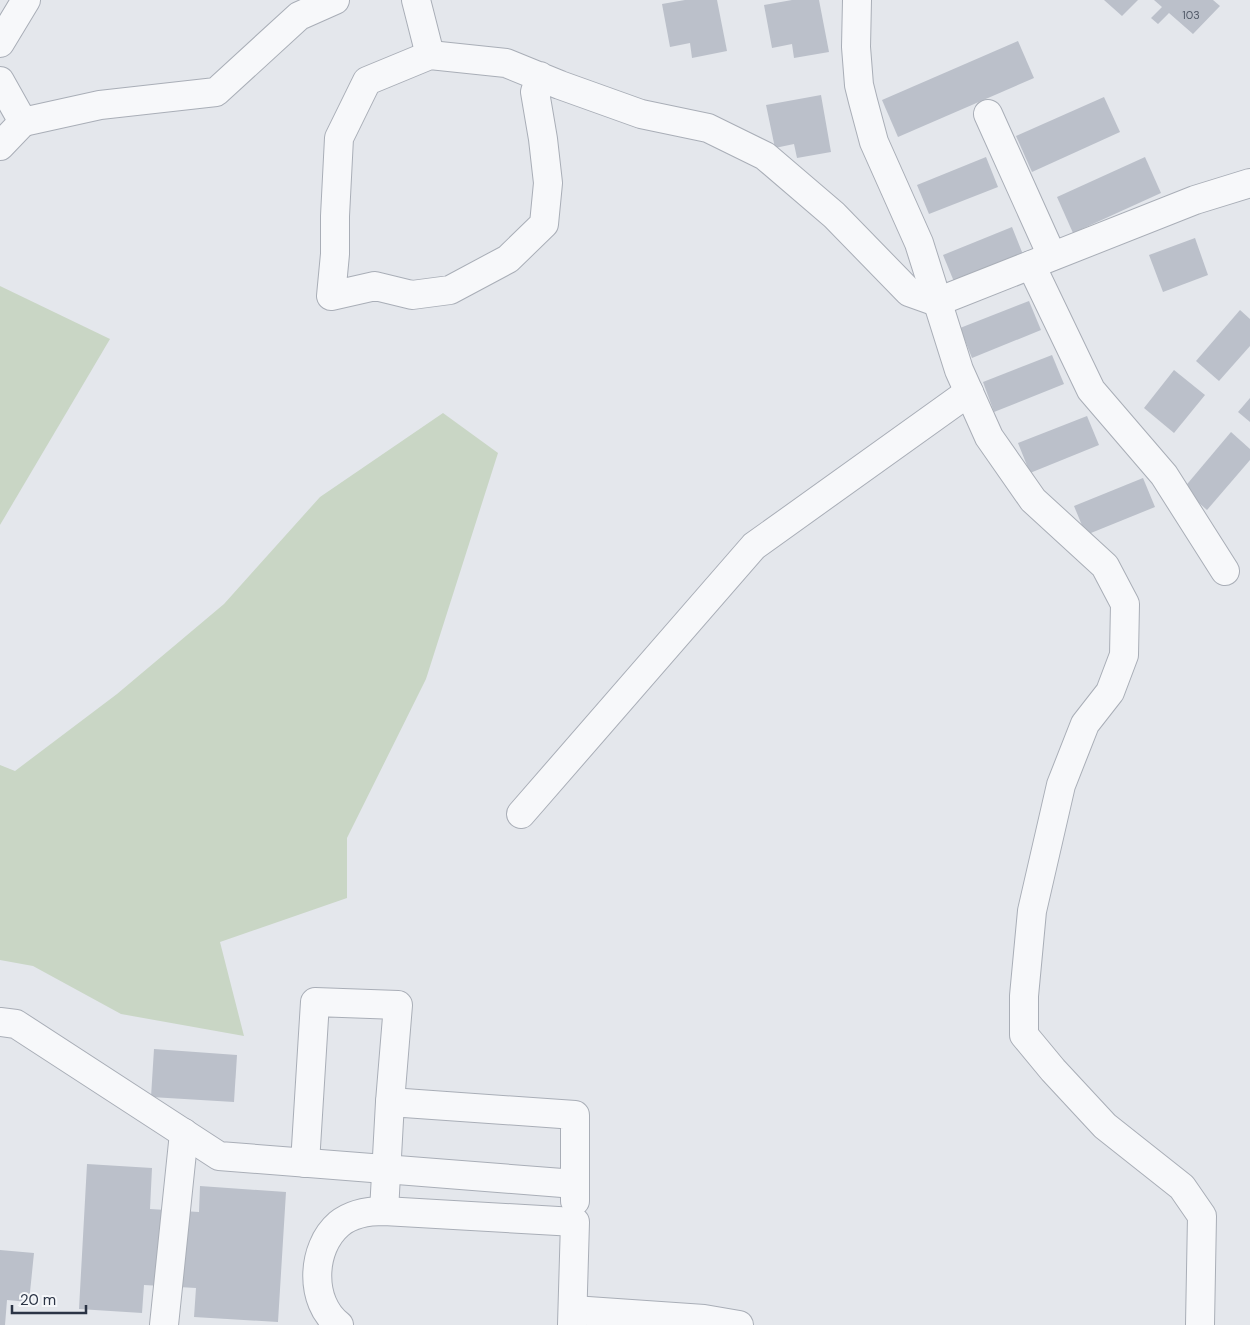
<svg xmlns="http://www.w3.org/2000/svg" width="1250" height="1325" font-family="'DM Sans',sans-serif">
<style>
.green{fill:#c9d6c5}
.building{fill:#bbc0ca}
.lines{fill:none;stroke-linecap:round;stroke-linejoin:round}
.minor-casing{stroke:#a9aeb7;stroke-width:30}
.minor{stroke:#f7f8fa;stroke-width:28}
.labels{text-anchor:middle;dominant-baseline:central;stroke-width:5;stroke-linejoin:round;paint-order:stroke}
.number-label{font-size:11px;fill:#4f5766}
</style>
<rect width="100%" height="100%" fill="#e4e7ec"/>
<g class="green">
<polygon points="0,286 110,339 0,525"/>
<polygon points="443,413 498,453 426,679 347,838 347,898 220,942 244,1036 121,1014 33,966 0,960 0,765 15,771 117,694 224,604 320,497"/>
</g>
<g class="building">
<polygon points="685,0 717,0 727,51 692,58 690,43 670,47 662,4"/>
<polygon points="792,0 819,0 829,52 794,58 792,44 772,48 764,5"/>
<polygon points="1104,0 1138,0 1122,16"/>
<polygon points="1154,0 1213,0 1220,6 1193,34 1169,13 1158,24 1151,18 1162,7"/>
<polygon points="1018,41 1034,78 898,137 882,100"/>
<polygon points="821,95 831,152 797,158 794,144 775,148 766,105"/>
<polygon points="1104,97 1120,132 1032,172 1016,136"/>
<polygon points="986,157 998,187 929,214 917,185"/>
<polygon points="1145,157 1161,193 1073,233 1057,197"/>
<polygon points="1012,227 1024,257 955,284 943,255"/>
<polygon points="1195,238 1208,275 1163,292 1149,255"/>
<polygon points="1029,301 1041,330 972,358 960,328"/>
<polygon points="1240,310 1250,319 1250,346 1219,381 1196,361"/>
<polygon points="1052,355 1064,384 994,412 983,382"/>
<polygon points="1174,370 1205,395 1174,433 1144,408"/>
<polygon points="1250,398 1250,422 1238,412"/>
<polygon points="1087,416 1099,445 1030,473 1018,443"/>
<polygon points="1231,432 1250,449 1250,460 1207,510 1183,489"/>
<polygon points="1143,478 1155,507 1086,535 1074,506"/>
<polygon points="154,1049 237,1055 234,1102 151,1097"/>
<polygon points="87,1164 152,1168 150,1209 199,1212 200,1186 286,1192 278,1322 194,1317 196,1288 144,1285 142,1313 79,1309"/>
<polygon points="0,1250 34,1253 29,1302 7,1300 5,1325 0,1325"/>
</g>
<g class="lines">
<defs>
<g id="minor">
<polyline points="416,0 430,55"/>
<polyline points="857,0 856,47 859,85 863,101 874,142 919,243 959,370 989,437 1033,500 1105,566 1125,604 1124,655 1110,692 1085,724 1061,785 1032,911 1024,996 1024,1035 1053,1070 1105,1126 1182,1187 1202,1216 1200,1325"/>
<polyline points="0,43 26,0"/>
<polyline points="540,76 535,92 543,139 548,183 544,224 508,259 450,290 412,295 375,286 331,296 335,254 335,216 339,138 367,81 430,55 506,63 560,85 641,114 708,128 765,156 834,215 909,292 937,302 1195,200 1250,183"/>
<polyline points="0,81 23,122 0,146"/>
<polyline points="988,114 1052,256"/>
<polyline points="23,122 100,105 216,92 299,16 335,0"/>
<polyline points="1031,265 1091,390 1164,475 1225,571"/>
<polyline points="521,814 754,546 969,392"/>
<polyline points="0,1022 16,1024 219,1156 575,1184"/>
<polyline points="305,1163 315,1002 398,1005 390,1102"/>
<polyline points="384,1211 390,1102 575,1115 575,1201"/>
<polyline points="573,1310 704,1319 739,1325"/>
<polyline points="164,1325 184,1133"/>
<path d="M339,1325C309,1302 311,1248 339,1224C351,1214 369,1211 384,1211L575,1222L572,1325"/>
</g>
</defs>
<use href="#minor" class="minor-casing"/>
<use href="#minor" class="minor"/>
</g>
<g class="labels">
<g class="number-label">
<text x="1191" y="15">103</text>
</g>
</g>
<path d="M12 1305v8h74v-8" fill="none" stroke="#2b3445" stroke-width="2.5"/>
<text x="20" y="1305" font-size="15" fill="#2b3445" stroke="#f4f6f9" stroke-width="4" paint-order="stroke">20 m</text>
</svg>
